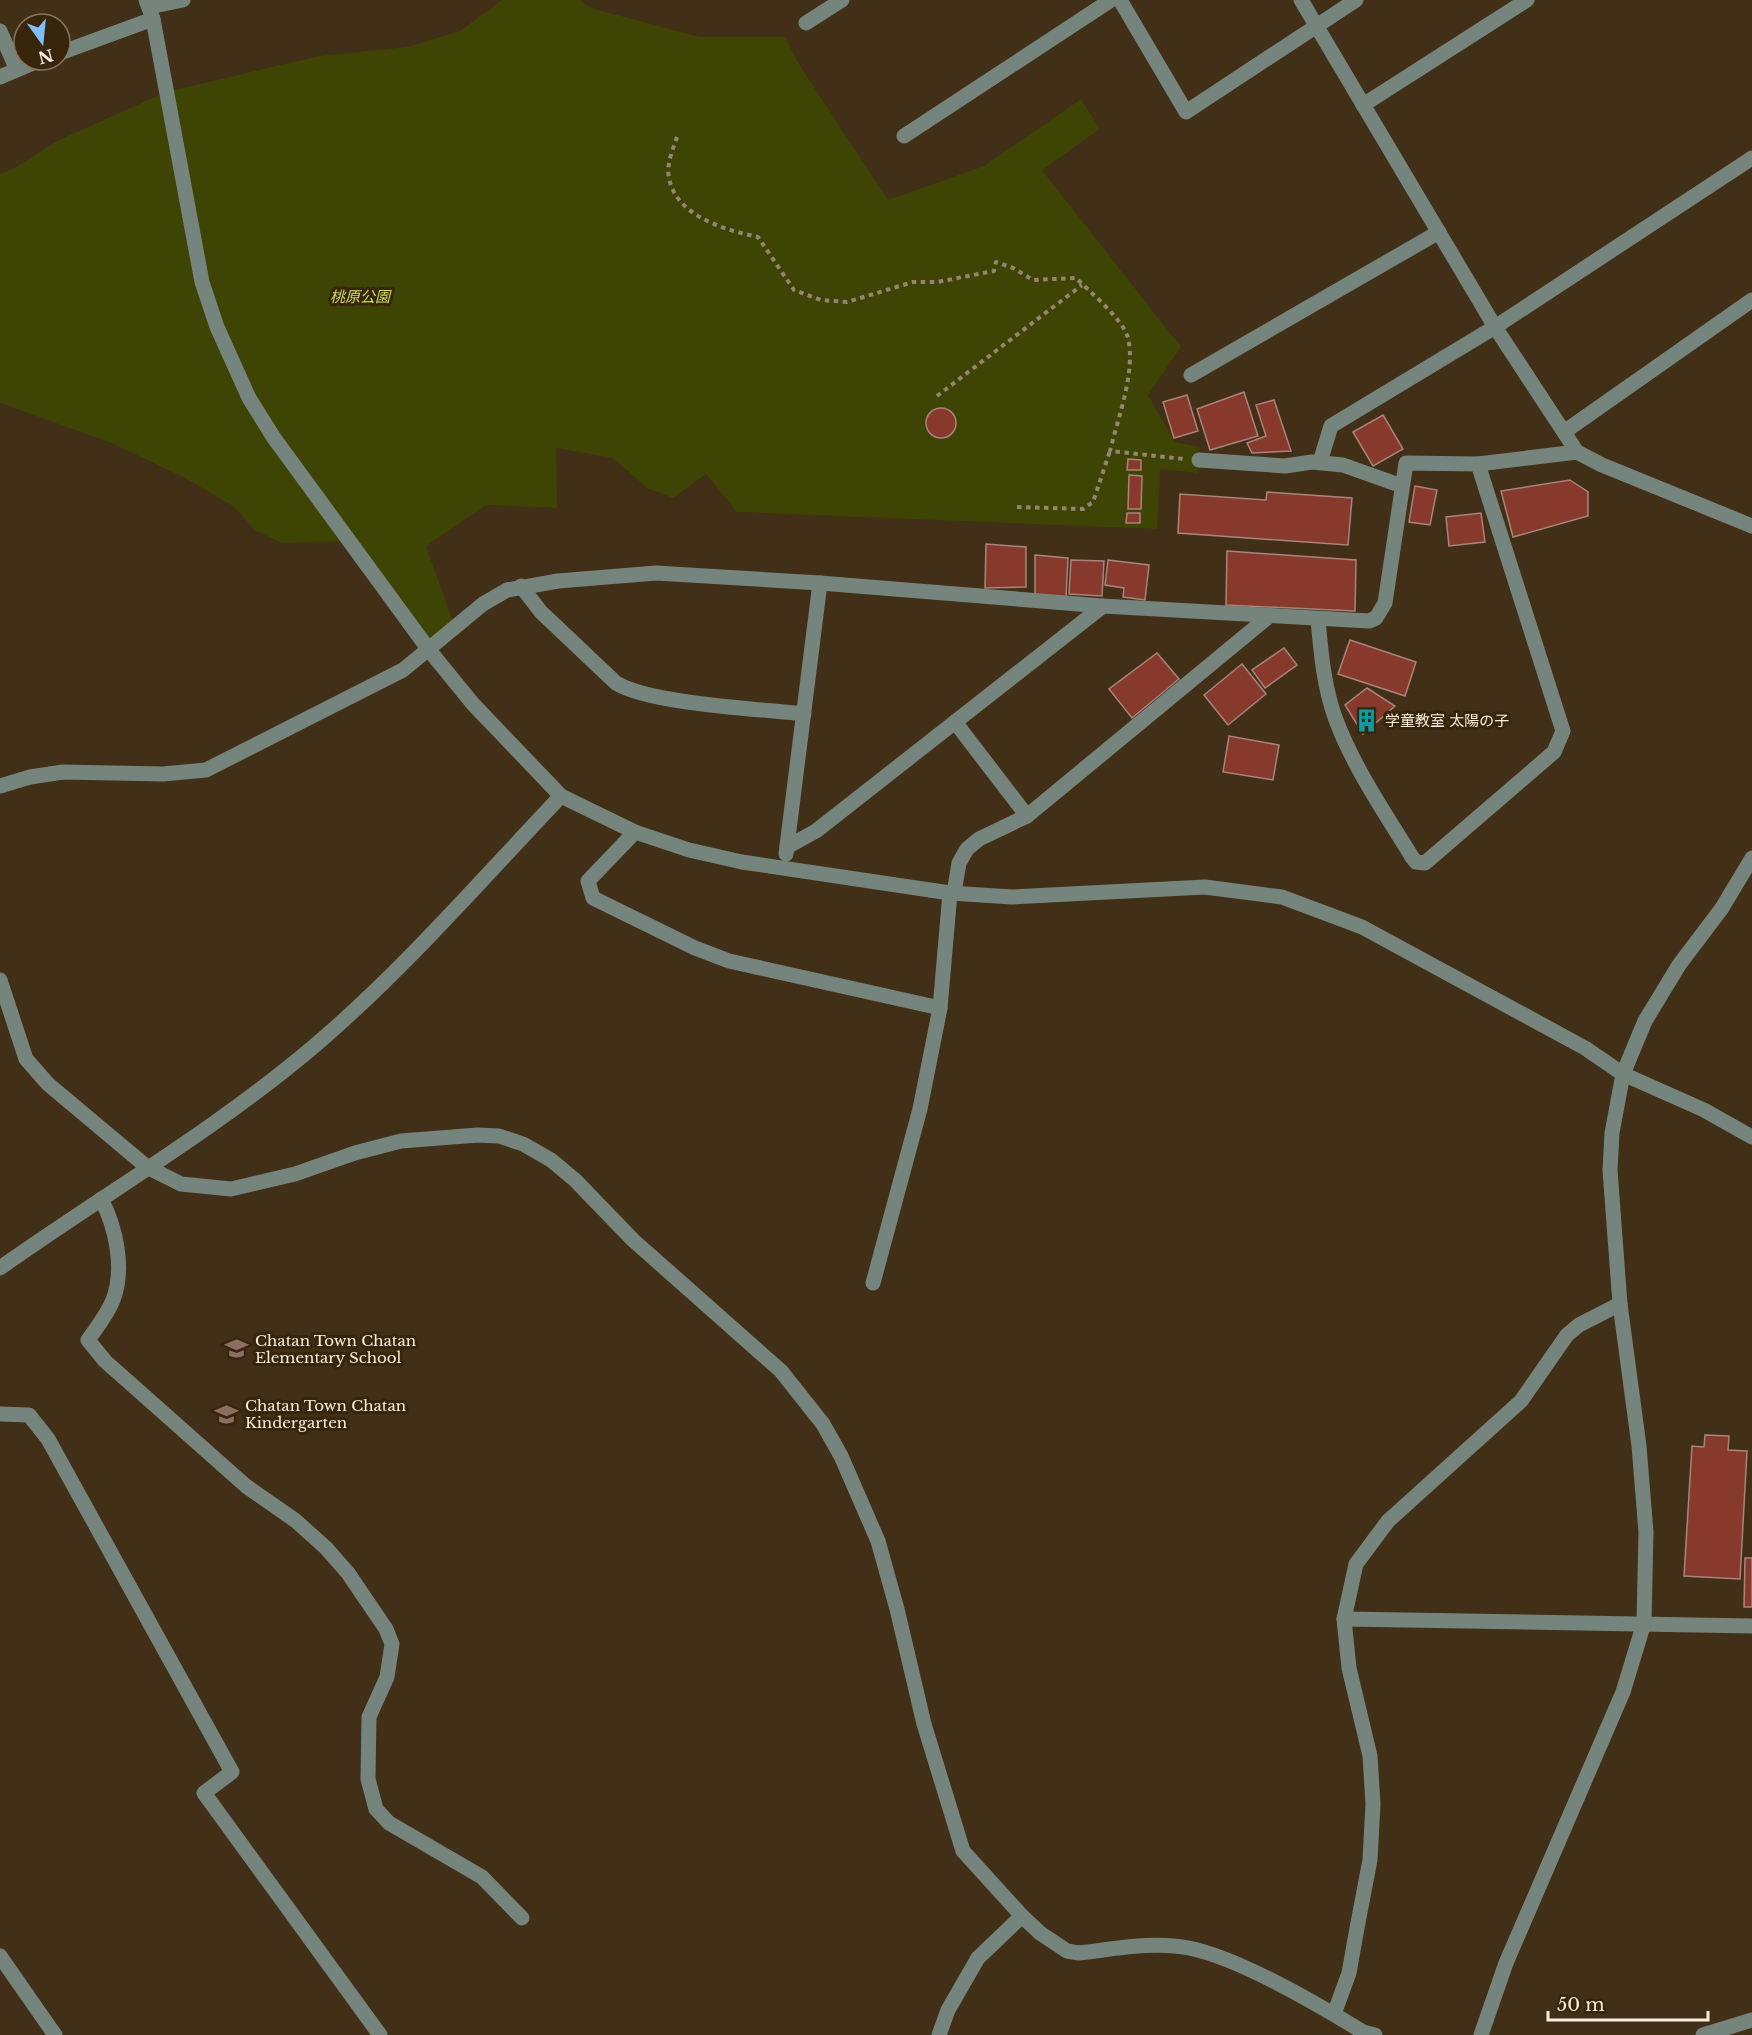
<svg xmlns="http://www.w3.org/2000/svg" width="1752" height="2035" font-family="'Libre Baskerville','Noto Sans JP',serif">
<style>
.green{fill:#3d4404}
.building{fill:#87392b;stroke:#a8847d;stroke-width:1.5}
.lines{fill:none;stroke-linecap:round;stroke-linejoin:round}
.path{stroke:#948571;stroke-width:4;stroke-dasharray:4.5 4.5;stroke-linecap:butt}
.minor{stroke:#75847c;stroke-width:15}
.labels{text-anchor:middle;dominant-baseline:central;stroke-width:6;stroke-linejoin:round;paint-order:stroke}
.park-label{font-size:15px;font-style:italic;fill:#cbdc69;stroke:#37250c}
.poi-label{font-size:15px;fill:#f9eddf;stroke:#37250c;text-anchor:start}
</style>
<rect width="100%" height="100%" fill="#412f17"/>
<polygon class="green" points="502,0 580,0 591,8 700,37 785,37 797,61 888,200 984,166 1081,99 1100,129 1042,170 1181,347 1148,395 1175,442 1200,447 1198,473 1160,469 1157,529 737,512 706,474 673,498 647,488 613,458 556,448 557,508 486,505 426,546 455,628 429,650 349,541 282,543 256,531 233,506 183,477 109,442 0,403 0,174 16,167 57,141 166,92 319,56 407,47 460,31"/>
<g class="building">
<polygon points="1244,392 1258,436 1210,450 1197,409"/>
<polygon points="1187,395 1198,431 1174,438 1163,402"/>
<polygon points="1274,400 1291,451 1252,453 1247,443 1266,436 1256,405"/>
<circle cx="941" cy="423" r="15"/>
<polygon points="1383,415 1403,449 1373,466 1353,432"/>
<polygon points="1128,459 1141,460 1141,470 1127,470"/>
<polygon points="1129,475 1142,476 1141,509 1128,509"/>
<polygon points="1570,480 1588,492 1588,516 1513,537 1501,491"/>
<polygon points="1415,486 1437,490 1430,525 1409,522"/>
<polygon points="1267,492 1352,498 1348,545 1178,533 1180,494 1266,500"/>
<polygon points="1127,513 1140,513 1140,523 1126,523"/>
<polygon points="1481,513 1485,542 1449,546 1446,517"/>
<polygon points="986,544 1026,547 1026,587 985,588"/>
<polygon points="1227,551 1356,560 1355,611 1226,605"/>
<polygon points="1035,555 1068,558 1066,598 1035,594"/>
<polygon points="1071,560 1104,561 1102,596 1069,594"/>
<polygon points="1108,560 1149,565 1145,600 1123,597 1124,588 1105,585"/>
<polygon points="1350,640 1416,662 1405,696 1338,674"/>
<polygon points="1284,648 1297,665 1265,688 1252,670"/>
<polygon points="1157,653 1179,679 1132,718 1109,689"/>
<polygon points="1242,664 1266,694 1228,725 1204,695"/>
<polygon points="1367,688 1395,706 1363,734 1345,705"/>
<polygon points="1229,736 1279,745 1273,780 1223,772"/>
<polygon points="1705,1435 1729,1436 1728,1450 1747,1451 1740,1579 1684,1576 1692,1446 1704,1447"/>
<polygon points="1745,1558 1752,1558 1752,1607 1744,1607"/>
</g>
<g class="lines">
<g class="path">
<path d="M677,137C673,149 666,165 669,178C676,216 725,230 758,237L794,290L821,300L847,302L913,282H937L994,271L996,262L1013,268L1033,280L1076,278C1090,292 1123,319 1128,338C1136,372 1118,417 1110,451L1184,459"/>
<polyline points="937,396 1082,285"/>
<polyline points="1017,507 1083,509 1093,502 1110,451"/>
</g>
<g class="minor">
<polyline points="146,0 153,19 202,282 217,327 249,398 274,438 429,650 473,704 561,796 635,832 689,850 742,862 950,893 1012,897 1205,887 1282,897 1362,927 1585,1048 1623,1074 1704,1110 1752,1137"/>
<polyline points="1120,0 1186,112 1356,0"/>
<polyline points="1301,0 1495,327 1577,452 1602,465 1752,526"/>
<polyline points="149,7 183,0"/>
<polyline points="806,23 842,0"/>
<polyline points="0,31 16,68"/>
<polyline points="60,53 153,19"/>
<polyline points="0,77 40,60"/>
<polyline points="1363,105 1527,0"/>
<polyline points="904,136 1111,0"/>
<polyline points="1191,375 1439,232"/>
<polyline points="1564,432 1752,300"/>
<polyline points="1199,460 1285,466 1312,462 1343,465 1402,486"/>
<polyline points="1320,462 1331,426 1495,327 1752,158"/>
<path d="M521,586L541,612L616,683C650,704 760,709 804,714"/>
<path d="M1318,620C1321,653 1324,688 1336,720C1354,768 1385,813 1412,857L1416,862L1425,863L1554,752L1563,731L1478,464"/>
<polyline points="955,722 1027,816"/>
<polyline points="0,786 30,777 63,772 163,774 206,770 403,670 483,604 507,590 558,581 656,573 820,583 1103,606 1369,621 1376,618 1385,603 1406,463 1478,464 1577,452"/>
<polyline points="635,832 588,881 593,898 695,948 729,961 940,1008"/>
<polyline points="787,847 816,831 1103,606"/>
<polyline points="786,854 820,583"/>
<polyline points="954,893 959,863 967,849 979,839 1027,816 1268,617"/>
<path d="M0,980L26,1059L48,1084L147,1167L181,1184L231,1189L295,1174L355,1153L401,1141L478,1135L499,1136L523,1144L551,1160L575,1180L633,1240L781,1371L823,1424L841,1456L878,1541L897,1609L924,1724L963,1851L1022,1916L1040,1933L1067,1951L1079,1953C1115,1949 1153,1941 1189,1948C1239,1958 1319,2005 1363,2032L1375,2035"/>
<path d="M101,1199C116,1227 125,1269 113,1300C107,1315 97,1327 88,1340L105,1361L246,1486L296,1521L326,1548L348,1573L386,1629L392,1644L387,1677L369,1717L368,1779L376,1809L389,1823L482,1877L522,1918"/>
<path d="M0,1268C106,1193 220,1127 319,1042C406,967 482,879 561,796"/>
<polyline points="873,1283 920,1109 940,1008 950,893"/>
<polyline points="0,1414 29,1415 48,1439 232,1772 204,1793 380,2035"/>
<polyline points="1344,1619 1752,1626"/>
<polyline points="0,1956 55,2035"/>
<polyline points="1334,2014 1349,1973 1357,1928 1370,1860 1373,1804 1370,1756 1349,1668 1344,1619 1356,1564 1388,1521 1521,1401 1567,1335 1579,1325 1620,1304"/>
<polyline points="939,2035 948,2010 978,1958 1022,1916"/>
<polyline points="1481,2035 1506,1963 1623,1692 1644,1623 1646,1532 1639,1446 1620,1304 1610,1170 1612,1133 1623,1074 1645,1021 1679,965 1722,908 1752,858"/>
<polyline points="1703,2035 1752,2020"/>
</g>
</g>
<defs>
<symbol id="building-bare" viewBox="-9 -9 18 18"><path d="M-4-6H4V6H1V3H-1V6H-4ZM-2.5-4.3h1.7v1.8h-1.7ZM.8-4.3h1.7v1.8H.8ZM-2.5-1h1.7V.8h-1.7ZM.8-1h1.7V.8H.8Z" fill="#0f9aa8" stroke="#37250c" stroke-width="2.5" paint-order="stroke"/></symbol>
<symbol id="school-bare" viewBox="-9 -9 18 18"><path d="M0-5L7-2L0 1L-7-2ZM-4 1L0 2.5L4 1V4Q0 6-4 4Z" fill="#8d6e63" stroke="#37250c" stroke-width="2.5" paint-order="stroke"/></symbol>
</defs>
<g fill-rule="evenodd">
<use href="#building-bare" x="1350" y="704" width="33" height="33"/>
<use href="#school-bare" x="220" y="1332" width="33" height="33"/>
<use href="#school-bare" x="210" y="1398" width="33" height="33"/>
</g>
<g class="labels">
<g class="park-label">
<text x="360" y="296">桃原公園</text>
</g>
<g class="poi-label">
<text x="1385" y="720">学童教室 太陽の子</text>
<text x="255" y="1340">Chatan Town Chatan<tspan x="255" dy="17">Elementary School</tspan></text>
<text x="245" y="1405">Chatan Town Chatan<tspan x="245" dy="17">Kindergarten</tspan></text>
</g>
</g>
<g transform="translate(42 42) rotate(165)"><circle r="28" fill="#37250c" stroke="#857560" stroke-width="1.5"/>
<path d="M0-4.5L10 22L0 15L-10 22Z" fill="#80bdfa"/>
<text y="-9" font-size="16" font-weight="bold" text-anchor="middle" fill="#f9eddf">N</text>
</g>
<path d="M1548 2011v9h160v-9" fill="none" stroke="#f9eddf" stroke-width="3"/>
<text x="1557" y="2011" font-size="18" fill="#f9eddf" stroke="#37250c" stroke-width="4.5" paint-order="stroke">50 m</text>
</svg>
